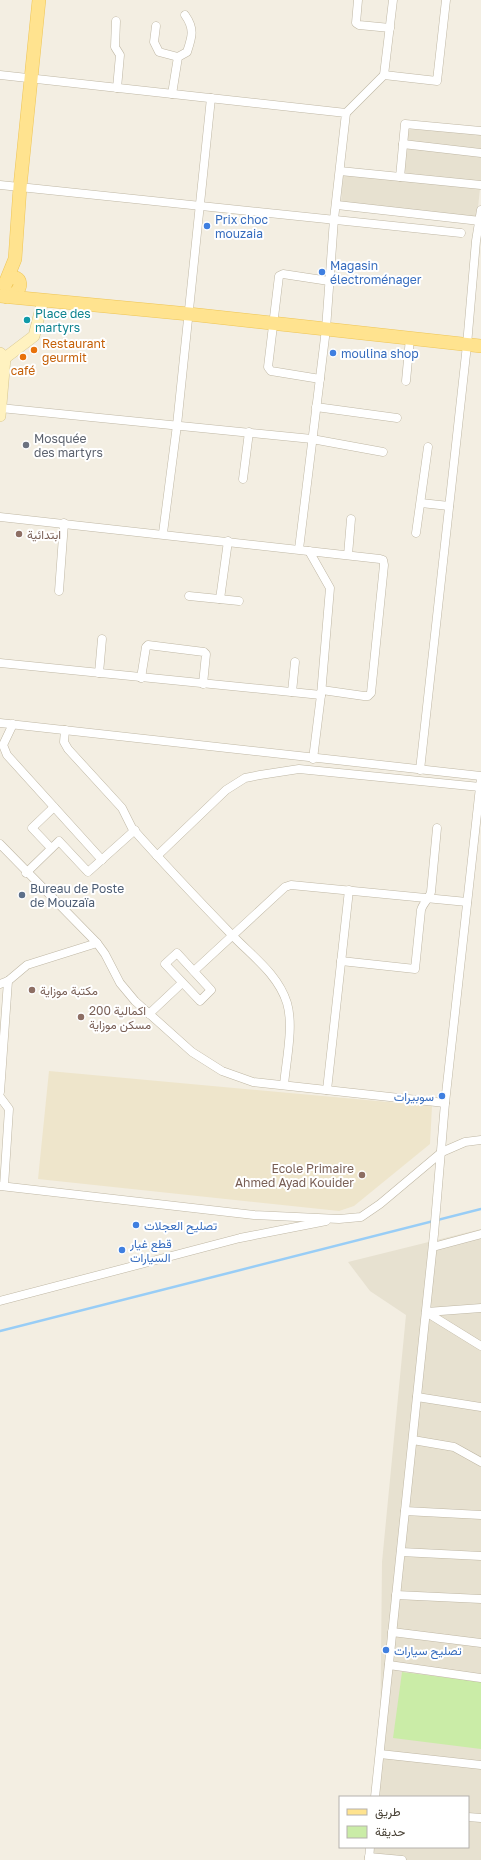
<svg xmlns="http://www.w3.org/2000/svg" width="481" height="1860" font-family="'Golos Text',Vazirmatn,sans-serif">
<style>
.residential{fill:#e7e1d0}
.education{fill:#eee5cb}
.green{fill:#caeca7}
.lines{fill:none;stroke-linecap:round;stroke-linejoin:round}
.stream{stroke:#98cdf6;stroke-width:2.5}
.minor-casing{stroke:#bfb7a4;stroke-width:9}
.secondary-casing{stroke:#d7c68e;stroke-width:12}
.primary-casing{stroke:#eec556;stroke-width:14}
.minor{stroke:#fff;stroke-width:8}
.secondary{stroke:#fff2c0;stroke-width:11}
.primary{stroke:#ffe38f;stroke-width:13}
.shop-dot{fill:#3f7fe0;stroke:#fff;stroke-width:1.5}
.culture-dot{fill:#0f9aa8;stroke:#fff;stroke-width:1.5}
.food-dot{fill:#e8710a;stroke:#fff;stroke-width:1.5}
.worship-dot{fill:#6b7280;stroke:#fff;stroke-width:1.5}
.education-dot{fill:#8d6e63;stroke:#fff;stroke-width:1.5}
.service-dot{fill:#5c6f8a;stroke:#fff;stroke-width:1.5}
.labels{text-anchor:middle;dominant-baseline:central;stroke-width:4;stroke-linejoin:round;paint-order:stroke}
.shop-label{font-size:12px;fill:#366cbe;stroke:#fff;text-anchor:start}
.culture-label{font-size:12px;fill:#0d838f;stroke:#fff;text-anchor:start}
.food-label{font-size:12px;fill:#c56008;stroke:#fff;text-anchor:start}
.worship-label{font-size:12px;fill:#5b616d;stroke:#fff;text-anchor:start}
.education-label{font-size:12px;fill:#785e54;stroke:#fff;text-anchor:start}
.service-label{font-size:12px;fill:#4e5e75;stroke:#fff;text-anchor:start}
</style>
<rect width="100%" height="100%" fill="#f3eee2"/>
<g class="residential">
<polygon points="407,129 481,134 481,179 477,217 341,202 343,174 404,181"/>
<polygon points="481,1229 481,1860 369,1860 370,1847 468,1847 468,1797 375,1797 380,1754 382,1562 406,1315 370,1291 348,1262"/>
</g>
<polygon class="education" points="49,1071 432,1106 430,1144 354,1206 339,1211 38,1179"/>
<polygon class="green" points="402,1672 481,1682 481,1749 393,1738"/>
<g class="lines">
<polyline class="stream" points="0,1331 481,1209"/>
<defs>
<g id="minor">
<polyline points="358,0 356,23 359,25 390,28"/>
<polyline points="116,21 115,47 120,55 117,88"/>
<polyline points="156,26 154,42 159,52 178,57"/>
<polyline points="0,75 346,113 334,219 326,329 299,549"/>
<polyline points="384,75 393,0"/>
<path d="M172,94L178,57L187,52C192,37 195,29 185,15"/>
<polyline points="346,113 384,75 437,81 446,0"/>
<polyline points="403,144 481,153"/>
<polyline points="340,171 481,185"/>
<polyline points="400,177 405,124 481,131"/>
<polyline points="0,185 461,233"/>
<polyline points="337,205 480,221"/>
<polyline points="320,379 271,371 268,367 279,276 283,274 329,281"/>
<polyline points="406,381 410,338"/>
<polyline points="316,407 397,418"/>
<polyline points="0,408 312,439 383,452"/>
<polyline points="243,479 249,432"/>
<polyline points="421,503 449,506"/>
<polyline points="0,517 380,559 383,560 384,565 371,693 368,696 364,696 322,690"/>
<polyline points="163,533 177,425 211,98"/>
<polyline points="416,533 428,447"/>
<polyline points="348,555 351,519"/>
<polyline points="59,591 64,523"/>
<polyline points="189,596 239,601"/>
<polyline points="220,599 228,541"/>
<polyline points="0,663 321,695 330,588 309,551"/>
<polyline points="99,673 102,639"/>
<polyline points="141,678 146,647 148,645 204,652 206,654 203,684"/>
<polyline points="292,692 295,662"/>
<polyline points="0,723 481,776"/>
<polyline points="13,724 3,745 7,755 102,860"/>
<path d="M65,730L64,742L68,749L122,808L132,828C164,864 198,900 232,935C252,956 278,974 287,1003C294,1026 286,1061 284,1085"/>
<polyline points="313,759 321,695"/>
<polyline points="420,770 467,345 476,241 481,210"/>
<polyline points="0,844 97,943 105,954 120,983 135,1001 192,1052 222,1071 253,1082 445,1103"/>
<polyline points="51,848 32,828 54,807"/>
<polyline points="157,856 226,790 245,778 260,775 299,769 480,787"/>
<polyline points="26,873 59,841 88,872 135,830"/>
<polygon points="177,953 211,990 200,1001 165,964"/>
<path d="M341,961L415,969L421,910C423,903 429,899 431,892L437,828"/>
<polyline points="194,971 285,887 291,885 467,902"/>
<polyline points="0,984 8,981 27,965 97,943"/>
<polyline points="149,1014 182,983"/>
<polyline points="327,1090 349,890"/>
<polyline points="0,1092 8,981"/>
<polyline points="0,1097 9,1109 4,1186"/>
<polyline points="0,1186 254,1215 339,1219 361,1217 380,1204 442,1152 465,1142 481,1140"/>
<polyline points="433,1247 481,1234"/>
<polyline points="0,1301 240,1238 326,1221"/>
<polyline points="426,1312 481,1346"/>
<polyline points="427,1312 481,1308"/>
<polyline points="417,1397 481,1407"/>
<polyline points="413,1440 454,1447 481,1462"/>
<polyline points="405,1511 481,1515"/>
<polyline points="401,1552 481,1556"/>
<polyline points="396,1595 481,1599"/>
<polyline points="392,1632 481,1643"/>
<polyline points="389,1665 481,1678"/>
<polyline points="380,1754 481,1765"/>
<polyline points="375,1797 434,1234 445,1103 481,778"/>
<polyline points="468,1817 481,1818"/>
<polyline points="369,1857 402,1860"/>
<polyline points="369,1860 370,1847"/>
</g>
<g id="secondary">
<polyline points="5,358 34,336 43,300"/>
<polyline points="0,416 5,358 0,353"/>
</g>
<g id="primary">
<polyline points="6,281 15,259 20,187 39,0"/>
<path d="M5,285L8,279C22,272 26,292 7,297"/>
<polyline points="0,296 189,314 481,346"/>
</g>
</defs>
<use href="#minor" class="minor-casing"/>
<use href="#secondary" class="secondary-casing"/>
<use href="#primary" class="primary-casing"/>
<use href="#minor" class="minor"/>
<use href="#secondary" class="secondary"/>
<use href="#primary" class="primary"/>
</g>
<g class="shop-dot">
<circle cx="207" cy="226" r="4"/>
<circle cx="322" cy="272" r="4"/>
<circle cx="333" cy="353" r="4"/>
<circle cx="442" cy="1096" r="4"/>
<circle cx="136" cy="1225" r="4"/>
<circle cx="122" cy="1250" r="4"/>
<circle cx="386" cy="1650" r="4"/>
</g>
<circle class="culture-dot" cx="27" cy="320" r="4"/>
<g class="food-dot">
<circle cx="34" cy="350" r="4"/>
<circle cx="23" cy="357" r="4"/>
</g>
<circle class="worship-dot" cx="26" cy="445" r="4"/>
<g class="education-dot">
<circle cx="19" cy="534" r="4"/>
<circle cx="32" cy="990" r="4"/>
<circle cx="81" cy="1017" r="4"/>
<circle cx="362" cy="1175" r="4"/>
</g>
<circle class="service-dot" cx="22" cy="895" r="4"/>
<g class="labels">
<g class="shop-label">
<text x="215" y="219">Prix choc<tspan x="215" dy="14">mouzaia</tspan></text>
<text x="330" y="265">Magasin<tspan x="330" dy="14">électroménager</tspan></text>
<text x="341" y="353">moulina shop</text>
<text x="434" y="1096" text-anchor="end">سوبيرات</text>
<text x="144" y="1225">تصليح العجلات</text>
<text x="130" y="1243">قطع غيار<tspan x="130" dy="14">السيارات</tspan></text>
<text x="394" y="1650">تصليح سيارات</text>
</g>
<g class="culture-label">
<text x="35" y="313">Place des<tspan x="35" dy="14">martyrs</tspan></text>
</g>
<g class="food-label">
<text x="42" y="343">Restaurant<tspan x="42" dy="14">geurmit</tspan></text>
<text x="23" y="370" text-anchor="middle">café</text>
</g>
<g class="worship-label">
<text x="34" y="438">Mosquée<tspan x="34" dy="14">des martyrs</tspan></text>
</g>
<g class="education-label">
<text x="27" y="534">ابتدائية</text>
<text x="40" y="990">مكتبة موزاية</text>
<text x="89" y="1010">اكمالية 200<tspan x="89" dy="14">مسكن موزاية</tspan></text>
<text x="354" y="1168" text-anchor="end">Ecole Primaire<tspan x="354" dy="14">Ahmed Ayad Kouider</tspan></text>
</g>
<g class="service-label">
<text x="30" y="888">Bureau de Poste<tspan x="30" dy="14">de Mouzaïa</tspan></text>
</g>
</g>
<rect x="339" y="1796" width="130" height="52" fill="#ffffff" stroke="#b5b2ad"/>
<rect x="347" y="1809" width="20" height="6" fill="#ffe38f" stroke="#b5b2ad"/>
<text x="375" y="1816" font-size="12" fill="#453e32">طريق</text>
<rect x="347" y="1826" width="20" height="12" fill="#caeca7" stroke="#b5b2ad"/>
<text x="375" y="1836" font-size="12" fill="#453e32">حديقة</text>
</svg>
